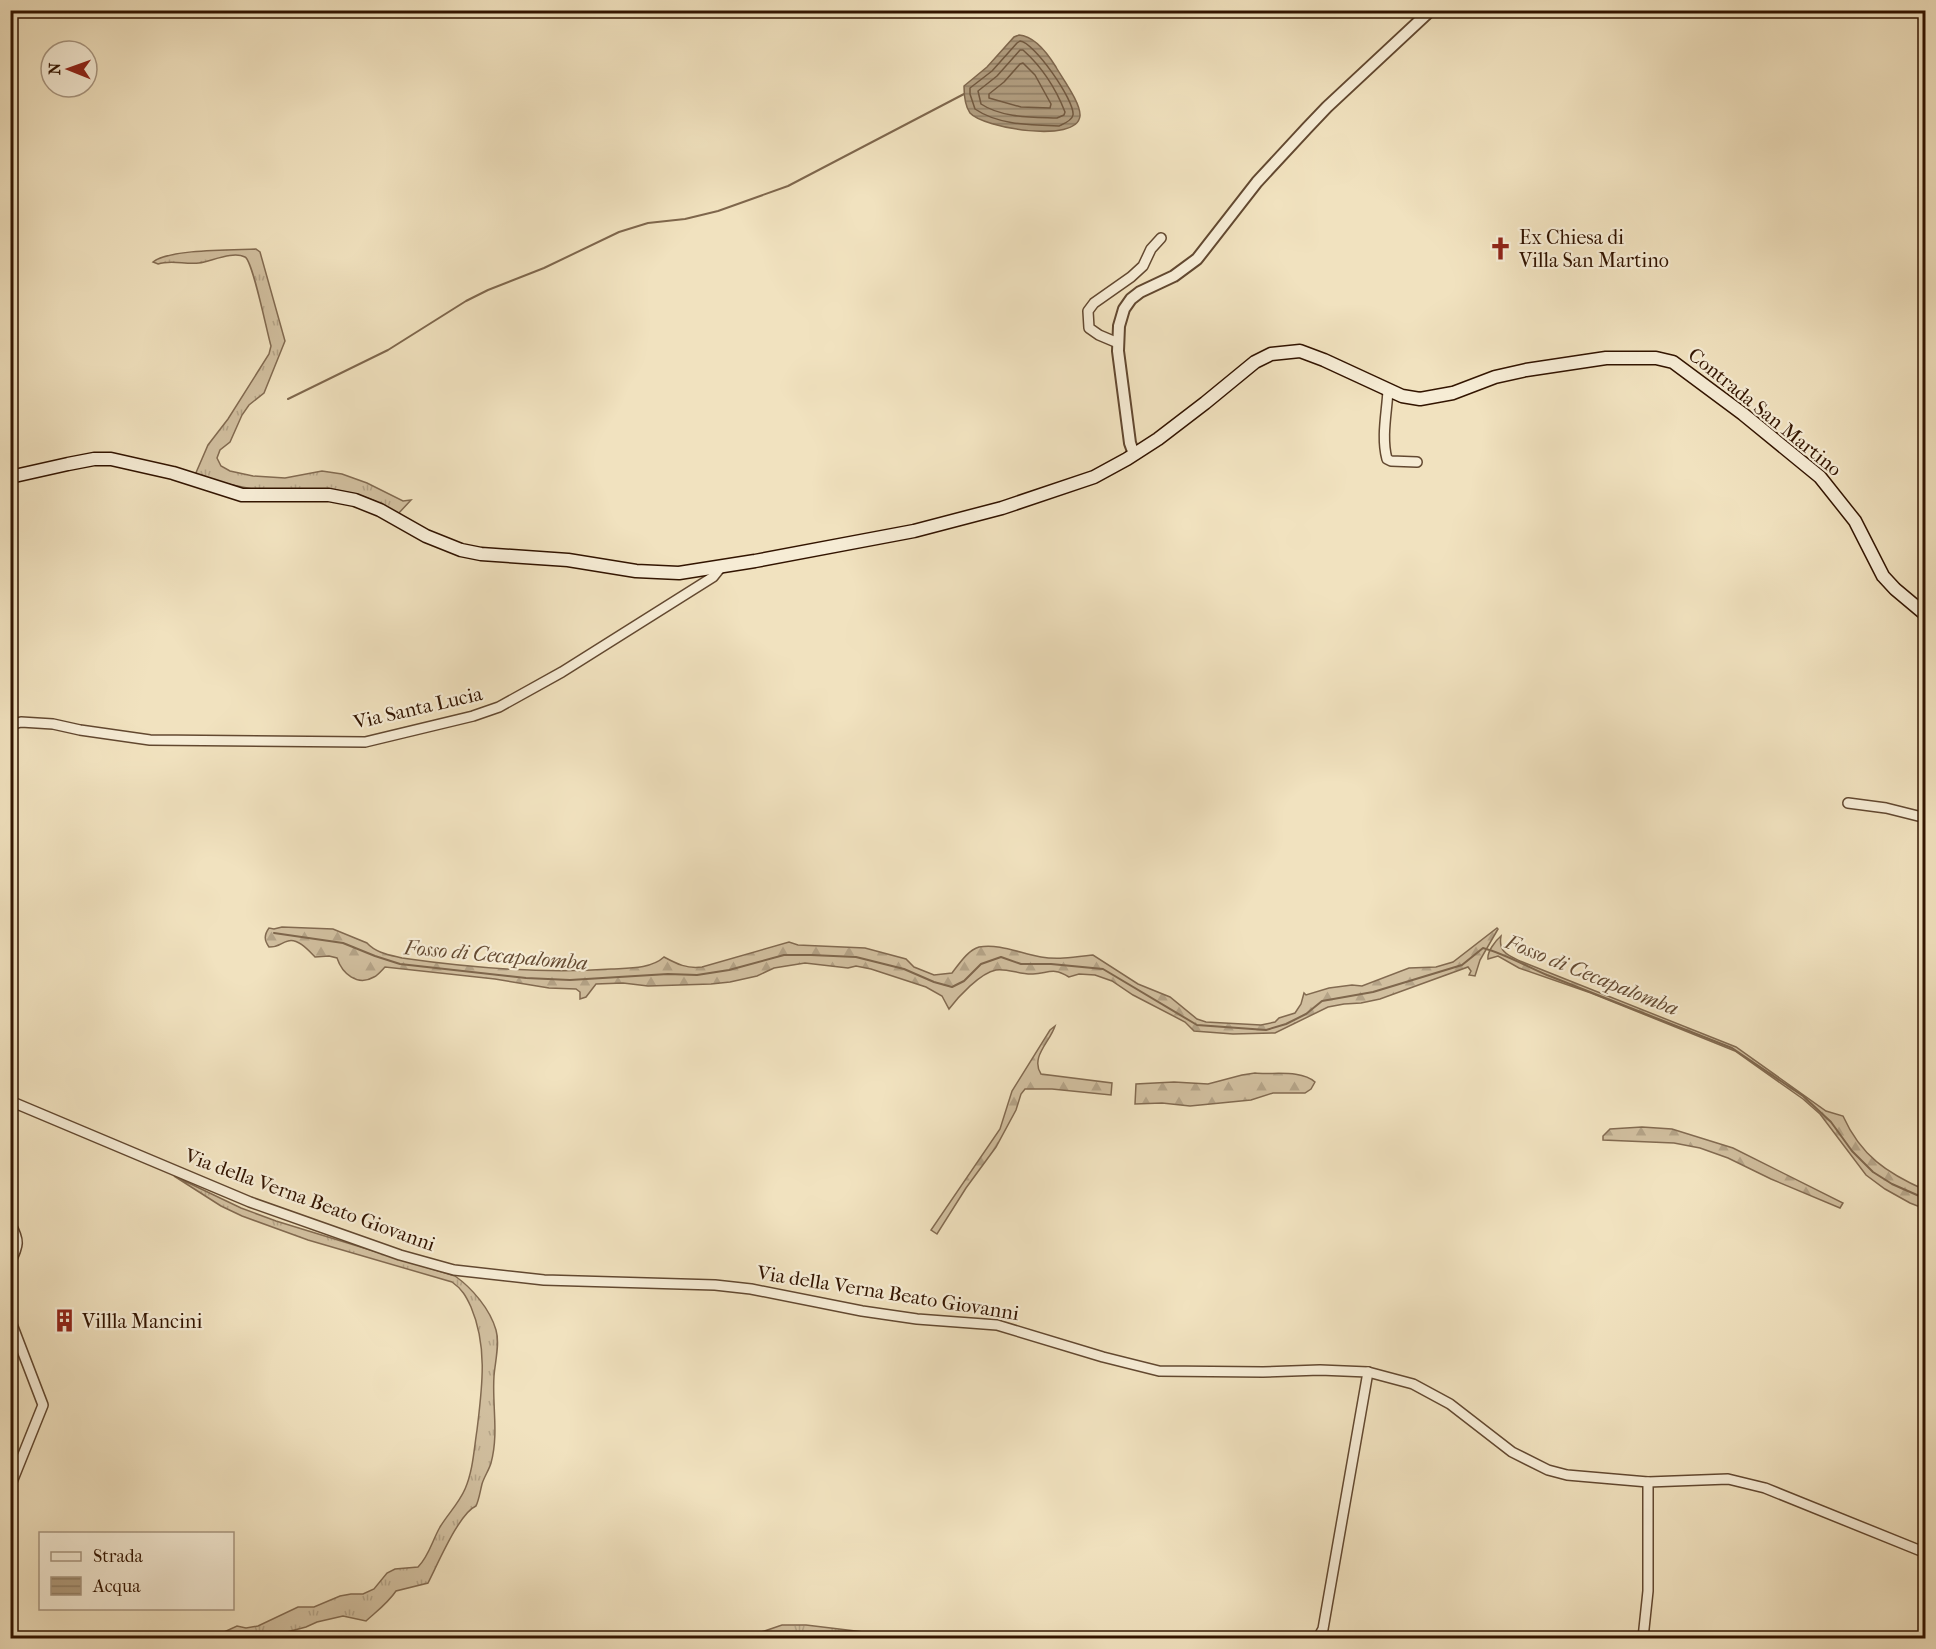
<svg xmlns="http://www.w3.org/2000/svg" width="1936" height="1649" font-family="'IM FELL French Canon',serif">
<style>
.grass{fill:url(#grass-tufts);stroke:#826a50;stroke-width:1.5}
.forest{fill:url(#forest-firs);stroke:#826a50;stroke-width:1.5}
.water{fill:url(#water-rules);stroke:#7e664c;stroke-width:1.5}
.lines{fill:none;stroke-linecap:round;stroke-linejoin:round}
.shore{stroke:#71583f;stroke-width:1.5}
.stream{stroke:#7e664c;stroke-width:2}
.minor-casing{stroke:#624830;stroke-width:12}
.tertiary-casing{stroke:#624830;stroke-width:14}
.secondary-casing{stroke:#321400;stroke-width:15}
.minor{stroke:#f6ecd5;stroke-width:9}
.tertiary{stroke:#f6ecd5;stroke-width:10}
.secondary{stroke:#f6ecd5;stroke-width:12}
.labels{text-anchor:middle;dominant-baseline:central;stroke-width:4.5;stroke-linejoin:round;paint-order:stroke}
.poi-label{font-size:20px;fill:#321400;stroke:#f6ecd5;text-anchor:start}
.street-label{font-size:20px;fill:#321400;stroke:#f6ecd5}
.water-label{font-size:21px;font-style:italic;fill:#644a32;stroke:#f6ecd5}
</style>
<defs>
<pattern id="grass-tufts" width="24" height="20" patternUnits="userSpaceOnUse" patternTransform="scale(1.5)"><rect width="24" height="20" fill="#d1bf9f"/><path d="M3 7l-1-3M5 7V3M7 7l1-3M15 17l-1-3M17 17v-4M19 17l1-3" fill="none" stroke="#b4a387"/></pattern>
<pattern id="forest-firs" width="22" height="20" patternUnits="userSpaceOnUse" patternTransform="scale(1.5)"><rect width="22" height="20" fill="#d1bf9f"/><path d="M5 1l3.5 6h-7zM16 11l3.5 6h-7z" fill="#b4a387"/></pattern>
<pattern id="water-rules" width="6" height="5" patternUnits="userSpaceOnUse" patternTransform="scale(1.5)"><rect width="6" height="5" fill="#b09c7e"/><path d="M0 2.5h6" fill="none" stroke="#907e65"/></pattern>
</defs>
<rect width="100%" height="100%" fill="#f1e2bf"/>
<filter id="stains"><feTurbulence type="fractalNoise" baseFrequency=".00333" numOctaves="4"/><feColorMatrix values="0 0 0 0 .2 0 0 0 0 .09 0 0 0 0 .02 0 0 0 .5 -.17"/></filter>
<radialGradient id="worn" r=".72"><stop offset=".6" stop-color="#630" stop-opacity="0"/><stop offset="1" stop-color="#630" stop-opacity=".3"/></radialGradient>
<g class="grass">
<path d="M256,249L260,252L285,341L264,393L249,405L242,415L230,442L220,450L217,458L221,466L230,471L253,476L285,478L322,471L342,474L367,483L403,501L411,500L398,514L393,513L375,501L356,494L331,489L257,490L213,481L195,475L208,445L228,419L269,354L271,346C267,333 253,261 245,257C233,251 212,261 199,263C185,265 172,259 158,264L153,262C168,249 234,250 256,249Z"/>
<path d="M174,1176L241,1208L276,1221L455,1276C472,1288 490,1309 496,1330C500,1344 495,1362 494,1376C492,1405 499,1434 491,1463C489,1470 484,1477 482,1484C480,1492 479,1500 476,1506C459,1513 437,1566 428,1583L396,1591C388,1603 377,1611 366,1621L343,1616L317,1622L306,1627L264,1638H211L237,1626L246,1628L258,1626L298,1607H314L340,1596L351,1594H363L374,1589L387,1573L395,1569L418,1567C429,1556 432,1541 440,1527C448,1514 459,1503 465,1489C473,1471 474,1449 477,1430C482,1388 488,1347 471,1307C466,1296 462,1289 452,1282L308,1240L242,1216L221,1206Z"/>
<polygon points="782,1625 806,1625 872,1633 883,1638 744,1638"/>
</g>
<g class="forest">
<path d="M282,927L333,929L367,943C376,953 390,955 402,958C472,968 541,974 611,969C628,968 651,969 664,957C677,964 687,969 702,967L789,942L798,945L865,948L906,959L914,967L934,975L952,973C959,964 968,950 979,947C999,943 1022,954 1041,957C1058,960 1076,957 1093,955L1138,984L1170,997L1197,1019L1206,1022L1261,1025L1275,1022L1279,1018L1295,1013L1301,1004L1304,993L1306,995L1329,988L1352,985L1362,986L1409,968L1436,967L1453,962L1497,928L1498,929L1480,960L1475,976L1469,975L1471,971L1468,967L1380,999L1361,1003L1344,1004L1328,1007L1275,1033L1233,1034L1194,1031L1185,1022L1133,995L1112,981L1095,975L1079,974L1069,977C1053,967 1049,973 1033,974C1021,975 1007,968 996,970C980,973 958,997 949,1009L942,996L926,987L871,969L856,966L848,968L805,963L774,968L757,976L730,982L711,984L648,986L623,983L596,984L586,997L580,999V992L576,989L549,988L495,979L385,967C382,970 378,975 374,977C357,987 342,973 337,958L329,956L315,957C309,951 298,938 288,941C280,943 280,947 269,947C264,940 264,935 269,928L274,929Z"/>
<path d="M1501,936C1498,952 1508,955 1520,961L1736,1047L1826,1111L1843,1116C1861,1156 1887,1173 1925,1190V1209L1910,1203L1885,1189L1866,1175L1820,1114L1803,1099L1735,1051L1591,993L1519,968L1498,956L1488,959C1487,952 1495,941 1501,936Z"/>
<path d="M1055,1026C1050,1042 1030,1057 1041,1074L1112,1083L1111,1095L1052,1089H1025L1021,1094L1016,1110L996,1147L966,1188L937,1234L931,1230L1000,1129L1012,1091L1050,1030Z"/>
<path d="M1255,1073C1272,1075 1301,1069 1315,1082L1311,1089L1305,1093H1273L1251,1100L1190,1106L1162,1103L1135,1104L1136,1084L1174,1082L1208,1084L1242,1075Z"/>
<polygon points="1642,1127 1672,1129 1733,1148 1843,1203 1840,1208 1771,1179 1728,1158 1700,1148 1674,1143 1603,1140 1603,1136 1610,1129"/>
</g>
<path class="water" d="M1019,35C1034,36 1048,54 1056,67C1062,78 1081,103 1080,116C1077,144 983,128 970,113C965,106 964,95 964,86L987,67L1014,37Z"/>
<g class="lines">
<g class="shore">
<path d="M1020,41C1034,42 1075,101 1073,115C1072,121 1063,124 1059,126C1031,125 998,125 975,109L970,94V88L992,71L1017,43Z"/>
<path d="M1023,50C1041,66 1056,89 1065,112L1064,115L1057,118C1032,117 1002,118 981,104L978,91L997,76L1020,50Z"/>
<polygon points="1023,63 1035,75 1051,104 1050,108 1021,107 989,98 989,94 1004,82 1020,64"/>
</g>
<g class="stream">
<polyline points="288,399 388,350 466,301 488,290 544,268 619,232 648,223 685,219 718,211 788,186 964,94"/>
<path d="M274,933L343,943L375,956L400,964L526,978L570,980L668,974L697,975L729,970L784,955H811L856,957L904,969L934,982L952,987L964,981L981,964L1001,957L1021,964H1051L1103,969L1197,1025L1266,1030L1286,1024L1306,1014L1322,1001L1373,992L1462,965L1483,948C1505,954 1526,966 1547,975L1732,1048L1803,1096L1831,1122L1852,1151L1873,1172L1892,1184L1926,1199"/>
<path d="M768,1638C793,1630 820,1632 846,1638"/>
</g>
<defs>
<g id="minor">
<polyline points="1118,343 1099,335 1089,328 1088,311 1094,303 1131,277 1143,266 1151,249 1161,238"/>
<path d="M1388,390C1387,412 1381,437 1387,459L1391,461L1417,462"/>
<polyline points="10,725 21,722 53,724 80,730 150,740 365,742 473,716 499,707 562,672 713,577 721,567"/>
<polyline points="1848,803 1886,808 1926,818"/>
<polyline points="10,1101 250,1202 400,1255 454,1270 544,1280 715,1285 751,1289 862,1311 917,1319 997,1325 1103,1357 1159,1371 1263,1372 1320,1370 1368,1372 1413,1384 1450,1404 1512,1452 1548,1470 1567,1475 1648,1482 1728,1479 1765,1488 1926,1553"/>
<path d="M10,1223C20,1241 19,1245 10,1263"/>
<polyline points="10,1319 43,1405 10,1487"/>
<polyline points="1318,1638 1323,1629 1327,1606 1368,1372"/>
<polyline points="1643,1638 1648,1591 1648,1482"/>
</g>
<polyline id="tertiary" points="1134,454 1130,443 1118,351 1119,326 1124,309 1131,299 1140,292 1174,276 1197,259 1257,182 1307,128 1327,107 1431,10"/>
<polyline id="secondary" points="10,477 68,464 94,459 111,459 173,473 242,495 329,495 355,500 380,510 426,536 461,550 481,554 568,560 636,571 679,573 755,561 914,531 1002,508 1094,477 1127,459 1158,439 1205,403 1255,362 1271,354 1300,351 1324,360 1402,396 1420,399 1453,393 1495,377 1526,370 1606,358 1656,358 1673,362 1743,414 1820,477 1855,521 1883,576 1895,589 1926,615"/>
</defs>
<use href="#minor" class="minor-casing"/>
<use href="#tertiary" class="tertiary-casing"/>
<use href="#secondary" class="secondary-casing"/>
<use href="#minor" class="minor"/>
<use href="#tertiary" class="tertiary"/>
<use href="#secondary" class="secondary"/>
</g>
<defs>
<symbol id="church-bare" viewBox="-9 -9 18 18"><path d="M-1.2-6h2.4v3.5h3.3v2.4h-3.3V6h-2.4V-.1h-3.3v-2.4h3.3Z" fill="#8f2418" stroke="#f6ecd5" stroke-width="2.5" paint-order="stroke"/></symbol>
<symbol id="building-bare" viewBox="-9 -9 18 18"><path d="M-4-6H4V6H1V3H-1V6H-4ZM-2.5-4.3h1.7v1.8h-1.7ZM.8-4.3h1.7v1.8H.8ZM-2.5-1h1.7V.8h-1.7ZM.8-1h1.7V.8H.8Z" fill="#8f2418" stroke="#f6ecd5" stroke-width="2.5" paint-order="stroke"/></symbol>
</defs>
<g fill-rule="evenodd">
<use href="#church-bare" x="1484" y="232" width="33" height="33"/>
<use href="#building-bare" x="48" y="1304" width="33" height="33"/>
</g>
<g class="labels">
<g class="poi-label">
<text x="1519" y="237">Ex Chiesa di<tspan x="1519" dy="23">Villa San Martino</tspan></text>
<text x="82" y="1321">Villla Mancini</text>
</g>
<g class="street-label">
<text transform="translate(1765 412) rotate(39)">Contrada San Martino</text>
<text transform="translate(418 708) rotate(-13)">Via Santa Lucia</text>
<text transform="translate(310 1200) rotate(20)">Via della Verna Beato Giovanni</text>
<text transform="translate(888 1293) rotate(9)">Via della Verna Beato Giovanni</text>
</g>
<g class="water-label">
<text transform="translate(496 955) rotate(5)">Fosso di Cecapalomba</text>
<text transform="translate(1592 975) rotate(22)">Fosso di Cecapalomba</text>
</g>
</g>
<rect width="1936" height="1649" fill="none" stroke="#f1e2bf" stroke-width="36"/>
<rect x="12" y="12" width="1912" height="1625" fill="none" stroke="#321400" stroke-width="3"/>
<rect x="18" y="18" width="1900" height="1613" fill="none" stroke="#321400" stroke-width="1.5"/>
<rect x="39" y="1532" width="195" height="78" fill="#f6ecd5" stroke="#a89680" stroke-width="1.5"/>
<rect x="51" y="1552" width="30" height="9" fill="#f6ecd5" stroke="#a89680" stroke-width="1.5"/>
<text x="93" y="1562" font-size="18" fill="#321400">Strada</text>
<rect x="51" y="1577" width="30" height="18" fill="url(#water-rules)" stroke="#a89680" stroke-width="1.5"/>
<text x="93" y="1592" font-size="18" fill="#321400">Acqua</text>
<g transform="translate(69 69) rotate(271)"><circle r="28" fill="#f6ecd5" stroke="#a89680" stroke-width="1.5"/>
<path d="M0-4.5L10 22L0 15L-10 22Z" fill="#8f2418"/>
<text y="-9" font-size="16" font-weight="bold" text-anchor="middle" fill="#321400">N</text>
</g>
<rect width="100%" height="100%" filter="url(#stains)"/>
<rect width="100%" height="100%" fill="url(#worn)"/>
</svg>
